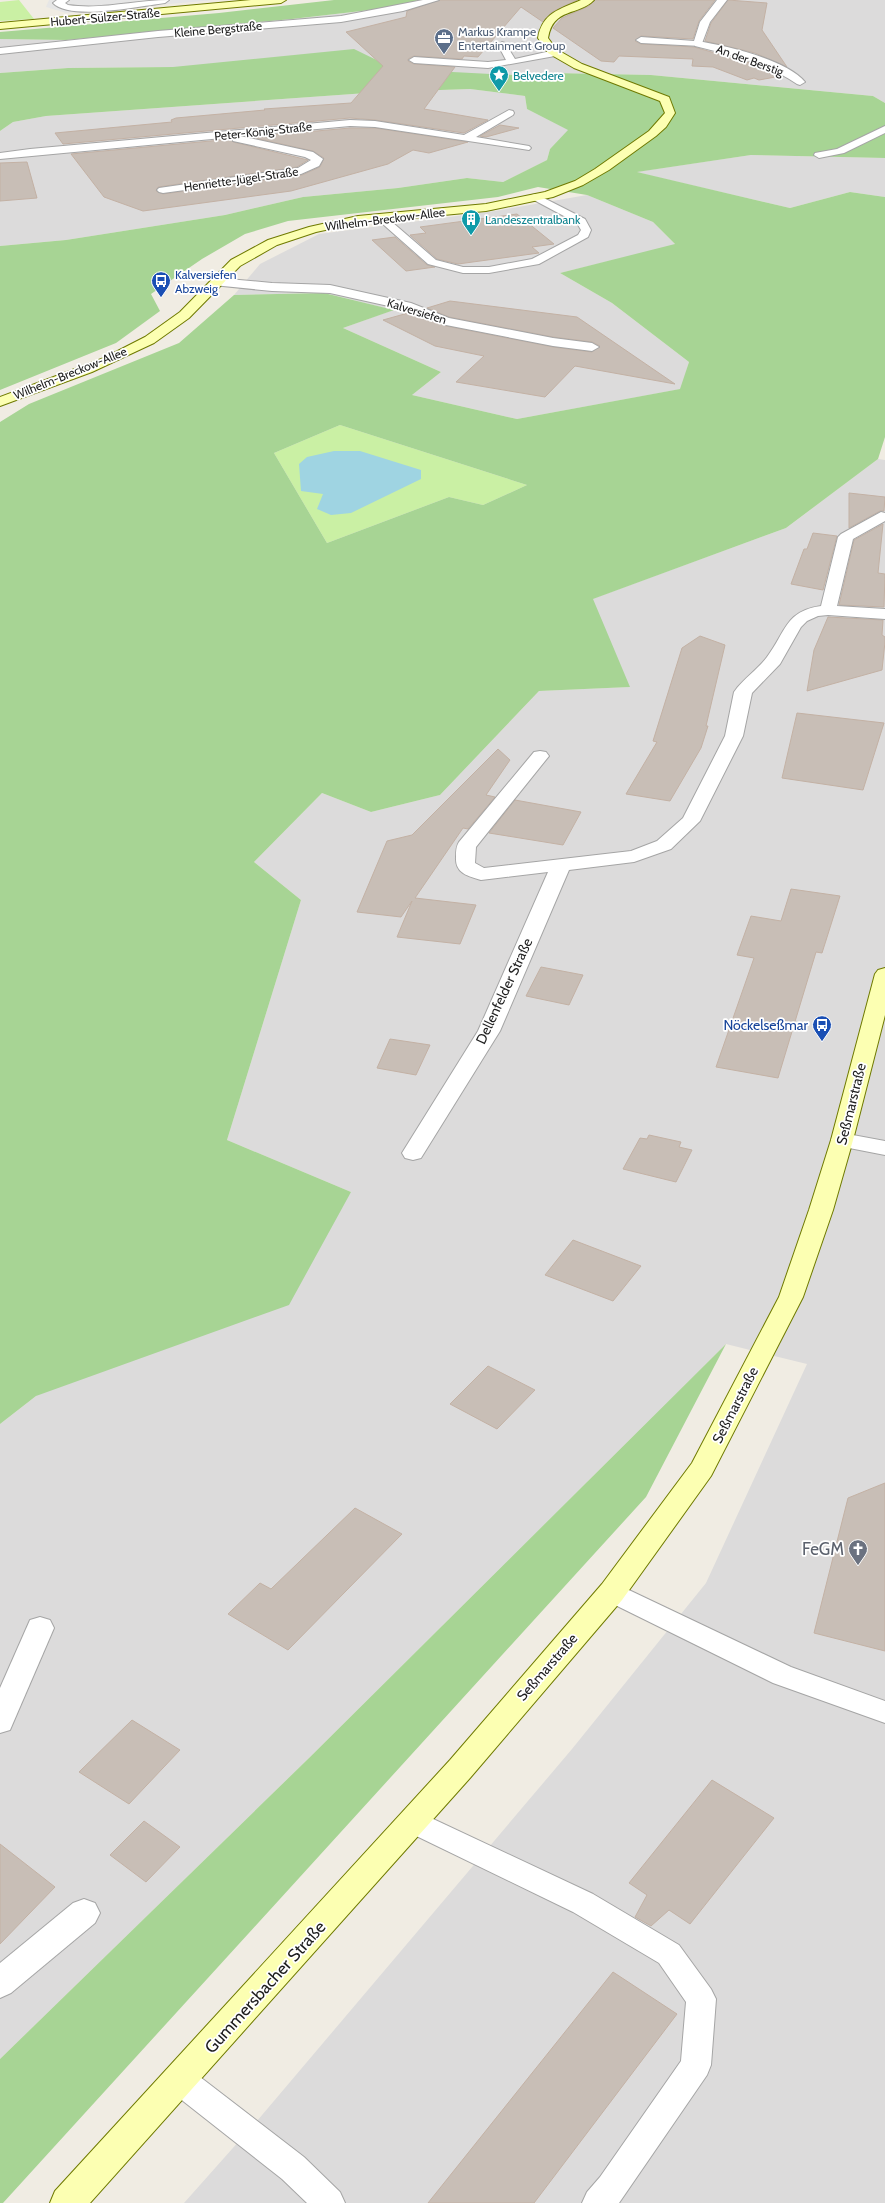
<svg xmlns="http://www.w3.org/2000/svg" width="885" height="2203" font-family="Cabin,sans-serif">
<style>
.residential{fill:#dcdbdb}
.grass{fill:#caf0a4}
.forest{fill:#a7d494;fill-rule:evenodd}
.parking{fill:#e6e6e6}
.water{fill:#9fd4e2}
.building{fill:#c8beb6;stroke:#c3b1a4}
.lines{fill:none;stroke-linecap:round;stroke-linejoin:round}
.lane-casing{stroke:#a5a5a5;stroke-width:2}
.street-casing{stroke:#a5a5a5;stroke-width:2}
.secondary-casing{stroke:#6f7a00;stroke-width:2}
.lane{fill:#fff;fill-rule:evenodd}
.street{fill:#fff;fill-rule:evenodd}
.secondary{fill:#fcffb2;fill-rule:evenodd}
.labels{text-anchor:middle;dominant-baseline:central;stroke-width:3.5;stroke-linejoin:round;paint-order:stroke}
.far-street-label{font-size:12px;fill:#1e1e1e;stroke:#fff}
.far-service-label{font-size:12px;fill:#4e5e75;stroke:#fff;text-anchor:start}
.far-culture-label{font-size:12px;fill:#0d838f;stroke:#fff;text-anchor:start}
.far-transit-label{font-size:12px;fill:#164399;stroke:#fff;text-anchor:start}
.street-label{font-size:14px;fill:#1e1e1e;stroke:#fff}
.transit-label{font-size:14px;fill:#164399;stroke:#fff;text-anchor:end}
.near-worship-label{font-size:17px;fill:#5b616d;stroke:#fff;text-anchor:end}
.near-street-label{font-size:17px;fill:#1e1e1e;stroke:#fff}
</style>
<rect width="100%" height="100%" fill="#f0ece3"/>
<g class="residential">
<polygon points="419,0 885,0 885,103 873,96 651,75 553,73 532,76 173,67 68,68 0,73 0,39 67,40 292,19 396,7"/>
<polygon points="470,89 525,96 527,109 569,130 550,149 547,160 503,182 467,178 398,188 303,197 225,215 66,240 0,246 0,131 13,122 46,116 381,92"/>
<polygon points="751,155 885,158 885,197 850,192 790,208 635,172"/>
<polygon points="587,195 653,222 676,245 560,273 612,303 689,362 681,389 517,419 412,395 441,372 343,328 393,310 324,293 234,295 260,264 319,234 495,211"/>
<polygon points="878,459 885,460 885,2203 184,2203 257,2121 572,1749 706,1583 807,1364 726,1344 309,1758 0,2059 0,1424 36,1396 351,1192 227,1140 301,900 254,862 322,793 371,812 440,795 539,691 629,687 592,599 786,528"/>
</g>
<g class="grass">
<polygon points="19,0 34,19 0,21 0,2"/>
<polygon points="340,425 527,485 483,505 449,497 327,543 274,453"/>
</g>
<g class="forest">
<polygon points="334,0 419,0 396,7 292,19 67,40 0,39 0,32 219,13"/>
<path d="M354,49L395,69L532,76L553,73L651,75L873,96L885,103V158L751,155L637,172L790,208L850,192L885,197V437L878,459L786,528L593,599L630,687L539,691L440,795L371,812L322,793L254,862L301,900L227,1140L351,1192L289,1305L36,1396L0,1424V422L29,404L179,343L234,295L324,293L394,310L343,328L441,372L412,395L517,419L680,389L689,362L612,303L560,273L675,244L653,222L587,195L538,187L498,197L288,221L245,234L202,259L151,294L160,311L116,343L0,390V246L66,240L225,215L303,197L398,188L467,178L503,182L547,160L550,149L568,130L527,109L525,96L470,89L381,92L46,116L13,122L0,131V73L68,68L173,67ZM340,425L527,485L483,505L449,497L327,543L274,453Z"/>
<polygon points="726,1344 646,1497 3,2203 0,2203 0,2059 309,1758"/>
</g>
<polygon class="parking" points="49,0 215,0 66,13 46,7"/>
<polygon class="water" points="334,451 360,451 421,470 421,479 351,513 331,515 317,509 323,494 301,491 299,464 307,457"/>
<g class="building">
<polygon points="440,0 577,0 552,12 543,22 521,7 478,57 464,56 462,59 414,56 408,59 408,61 414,64 455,67 424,109 488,120 464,133 375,120 350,118 63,144 55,133 172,122 171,120 176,118 265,110 264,109 351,103 383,66 346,32 406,17 407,11"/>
<polygon points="595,0 715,0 699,21 693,39 641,36 635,41 641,44 694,47 747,62 781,76 759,80 754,78 747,80 713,67 692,66 693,59 619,56 614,62 601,61 553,28 562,18 589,6"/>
<polygon points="728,0 767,3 762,30 787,67 755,53 705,41 711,23"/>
<polygon points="500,125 519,128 486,137 480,136"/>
<polygon points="350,128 375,128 468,142 429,153 413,150 388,164 291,191 143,211 104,197 71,154 232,139 233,142 308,160 297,167 158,187 156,191 163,194 302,175 320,167 324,158 313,151 250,137"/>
<polygon points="27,162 37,198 0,201 0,163"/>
<polygon points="517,214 554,244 532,247 539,253 458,264 437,259 410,235 426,233 420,227"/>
<polygon points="395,237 427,265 435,267 406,271 372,240"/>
<polygon points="450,301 577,317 675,384 575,366 545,397 456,382 484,356 435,346 383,320 408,313 446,326 553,347 592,352 600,346 592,342 553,337 449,317 427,308"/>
<polygon points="849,493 885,497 884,511 880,511 849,528"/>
<polygon points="883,524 878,573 885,574 884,607 839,605 854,540"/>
<polygon points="813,533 837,536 823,590 791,584 804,549 807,549"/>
<polygon points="828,617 883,620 882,635 885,637 885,642 882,670 807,691 814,650"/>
<polygon points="700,636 725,645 706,726 708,726 701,748 670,801 626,794 657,742 653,741 682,648"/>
<polygon points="797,713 884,723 863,790 782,778"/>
<polygon points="498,749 510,760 486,795 495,797 468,829 463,828 415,898 476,905 460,944 397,937 412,901 401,917 357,912 387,841 412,835"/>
<polygon points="515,800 581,812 563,845 489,833"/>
<polygon points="791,889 840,896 822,953 816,952 778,1078 716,1067 754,958 737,955 751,916 781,921"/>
<polygon points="541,967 583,975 569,1005 526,996"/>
<polygon points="390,1039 430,1045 416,1075 377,1068"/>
<polygon points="649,1135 681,1142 679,1147 692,1150 676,1182 623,1169 640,1138 647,1139"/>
<polygon points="573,1240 641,1266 613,1301 545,1275"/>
<polygon points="488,1366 535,1390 497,1429 450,1404"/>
<polygon points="885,1483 885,1651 814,1633 848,1498"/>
<polygon points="355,1508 402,1534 288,1650 228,1614 260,1583 271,1589"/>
<polygon points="132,1720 180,1750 129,1804 79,1772"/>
<polygon points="712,1780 774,1818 690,1924 669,1910 651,1926 635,1917 647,1895 629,1883"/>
<polygon points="144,1821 180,1847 146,1882 110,1855"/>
<polygon points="0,1844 55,1887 0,1944"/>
<polygon points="613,1972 677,2014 534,2203 428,2203"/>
</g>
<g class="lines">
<defs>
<g id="lane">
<path d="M57,0H69L65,3L68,5C102,10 135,0 169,0L165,3C141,6 70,21 53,3Z"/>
<path d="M698,41C726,46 786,59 805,82L800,85L797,84C765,62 731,55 695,46V42Z"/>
<polygon points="502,42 505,43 515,59 555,50 560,53 555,56 488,68 414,63 409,60 414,57 488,62 506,60 498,45"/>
<polygon points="885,126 885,133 844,153 819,158 814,155 815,153 837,149"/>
<polygon points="536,194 585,219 591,230 588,237 539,264 489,273 463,273 428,264 376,218 377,216 385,216 436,260 463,267 489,267 532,259 578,235 581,230 577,223 532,199 531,197 532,195"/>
<polygon points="612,1582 791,1667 885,1701 885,1723 773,1683 603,1599 599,1592 603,1585"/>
<polygon points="414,1810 593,1894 679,1945 711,1989 716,1999 711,2065 707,2075 619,2203 582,2203 587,2192 600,2177 681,2061 686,2002 659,1963 573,1912 404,1830 400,1822 404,1814"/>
<polygon points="180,2066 191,2070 304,2157 340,2192 345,2203 307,2203 282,2179 169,2090 165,2080 169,2070"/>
</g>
<g id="street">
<polygon points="423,0 439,0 403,11 341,22 158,37 0,54 0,48 158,31 341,16"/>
<polygon points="717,0 727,0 710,22 701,46 641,43 636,40 641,37 694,41 700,22"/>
<polygon points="509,110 513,111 514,113 513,115 476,137 529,146 531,148 529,150 375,127 350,126 240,136 313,152 323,159 319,166 301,174 163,193 159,192 157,190 159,188 298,168 311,160 305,157 233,141 233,137 0,159 0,153 30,149 350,120 375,121 464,135"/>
<polygon points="217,278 272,283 330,285 411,303 449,318 553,338 592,343 599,347 592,351 553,346 446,325 402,309 330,293 272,291 213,285 211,282 213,279"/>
<path d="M881,512L885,513V521L853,539L837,606L885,609V619L828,615L818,616L807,621L801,627L780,664L752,693L743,736L700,821L671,849L634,862L569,870L500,1031L421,1158L413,1160L405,1158L402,1153L478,1031L548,872L481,880C467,876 455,873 456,857C456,851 456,847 459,842L534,752L540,751L546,752L549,756L476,847L475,863L484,868L631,851L657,841L683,818L725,736L734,692L737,688C746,677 759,668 767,657C786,632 785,611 821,606L838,537L841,534Z"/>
<polygon points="842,1133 885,1141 885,1155 834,1145 831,1140 834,1135"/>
<polygon points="40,1617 50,1620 54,1628 10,1730 0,1733 0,1688 30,1620"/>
<polygon points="84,1899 95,1903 100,1913 95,1923 11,1993 0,1998 0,1963 73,1903"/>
</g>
<g id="secondary">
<polygon points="251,0 286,0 281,3 0,29 0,23"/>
<path d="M581,0H594C579,16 553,7 548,38L556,49L582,64L669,97L675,113L666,127L656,136L609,170L583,185L553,197L486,211L358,223L316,232L277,245L240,266L189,318L154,343L92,372L0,406V397L104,358L145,337L180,312L231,260L268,240L309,227L358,216L486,204L545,192L575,181L595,169L649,131L665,113L660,101L574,68L548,53L538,38C542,13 560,9 581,0Z"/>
<polygon points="885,968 885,1015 853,1140 833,1210 803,1297 711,1476 622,1600 470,1778 90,2203 50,2203 55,2191 450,1760 602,1584 692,1463 779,1297 809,1210 831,1140 875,974 878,970"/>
</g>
</defs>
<use href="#lane" class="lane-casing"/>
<use href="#street" class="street-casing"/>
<use href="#secondary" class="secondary-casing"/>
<use href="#lane" class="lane"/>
<use href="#street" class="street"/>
<use href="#secondary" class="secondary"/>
</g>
<defs>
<symbol id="office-pin" viewBox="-11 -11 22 30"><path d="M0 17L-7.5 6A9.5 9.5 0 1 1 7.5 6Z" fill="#5c6f8a" stroke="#fff"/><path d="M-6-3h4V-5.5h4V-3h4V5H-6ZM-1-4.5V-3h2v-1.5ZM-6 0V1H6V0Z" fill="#fff"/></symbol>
<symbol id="sight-pin" viewBox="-11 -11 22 30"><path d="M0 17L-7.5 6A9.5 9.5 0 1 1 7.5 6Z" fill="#0f9aa8" stroke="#fff"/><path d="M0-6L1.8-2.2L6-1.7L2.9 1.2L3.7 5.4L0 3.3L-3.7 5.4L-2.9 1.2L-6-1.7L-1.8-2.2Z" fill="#fff"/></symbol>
<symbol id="building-pin" viewBox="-11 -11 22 30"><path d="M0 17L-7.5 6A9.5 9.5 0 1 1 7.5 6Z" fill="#0f9aa8" stroke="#fff"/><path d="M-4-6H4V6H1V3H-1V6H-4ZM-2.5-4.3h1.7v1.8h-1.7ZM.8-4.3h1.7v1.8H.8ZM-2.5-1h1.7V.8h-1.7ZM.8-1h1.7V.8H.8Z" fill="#fff"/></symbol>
<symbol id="bus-pin" viewBox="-11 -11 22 30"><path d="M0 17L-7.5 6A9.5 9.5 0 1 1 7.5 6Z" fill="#1a4fb4" stroke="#fff"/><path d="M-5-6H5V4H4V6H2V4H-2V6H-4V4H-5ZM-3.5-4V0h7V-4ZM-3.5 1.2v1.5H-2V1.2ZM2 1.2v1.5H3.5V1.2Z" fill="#fff"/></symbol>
<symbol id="church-pin" viewBox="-11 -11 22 30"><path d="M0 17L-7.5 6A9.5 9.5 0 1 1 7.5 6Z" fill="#6b7280" stroke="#fff"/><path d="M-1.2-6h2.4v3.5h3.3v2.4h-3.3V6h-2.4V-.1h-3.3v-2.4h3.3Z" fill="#fff"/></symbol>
</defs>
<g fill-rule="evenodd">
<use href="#office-pin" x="433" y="27" width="22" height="30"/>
<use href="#sight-pin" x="488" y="64" width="22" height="30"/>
<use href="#building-pin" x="460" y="208" width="22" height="30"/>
<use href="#bus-pin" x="150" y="270" width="22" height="30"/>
<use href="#bus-pin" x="811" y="1014" width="22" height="30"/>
<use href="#church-pin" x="847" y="1538" width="22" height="30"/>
</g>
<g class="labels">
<g class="far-street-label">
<text transform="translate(105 17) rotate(-5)">Hubert-Sülzer-Straße</text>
<text transform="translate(218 29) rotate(-5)">Kleine Bergstraße</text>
<text transform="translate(750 60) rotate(20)">An der Berstig</text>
<text transform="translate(263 131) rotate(-6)">Peter-König-Straße</text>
<text transform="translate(241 179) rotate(-8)">Henriette-Jügel-Straße</text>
<text transform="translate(385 219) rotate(-7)">Wilhelm-Breckow-Allee</text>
<text transform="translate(417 311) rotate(17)">Kalversiefen</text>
<text transform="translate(70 373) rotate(-22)">Wilhelm-Breckow-Allee</text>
</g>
<g class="far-service-label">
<text x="458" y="31">Markus Krampe<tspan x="458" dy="14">Entertainment Group</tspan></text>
</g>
<g class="far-culture-label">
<text x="513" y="75">Belvedere</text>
<text x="485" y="219">Landeszentralbank</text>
</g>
<g class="far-transit-label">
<text x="175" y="274">Kalversiefen<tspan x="175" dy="14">Abzweig</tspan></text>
</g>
<g class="street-label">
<text transform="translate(504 991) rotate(-65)">Dellenfelder Straße</text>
<text transform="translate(851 1104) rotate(-76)">Seßmarstraße</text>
<text transform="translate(735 1405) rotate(-63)">Seßmarstraße</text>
<text transform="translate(547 1667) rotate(-49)">Seßmarstraße</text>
</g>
<g class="transit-label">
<text x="808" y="1025">Nöckelseßmar</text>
</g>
<g class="near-worship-label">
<text x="844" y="1549">FeGM</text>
</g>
<g class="near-street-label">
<text transform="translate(265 1987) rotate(-48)">Gummersbacher Straße</text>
</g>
</g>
</svg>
